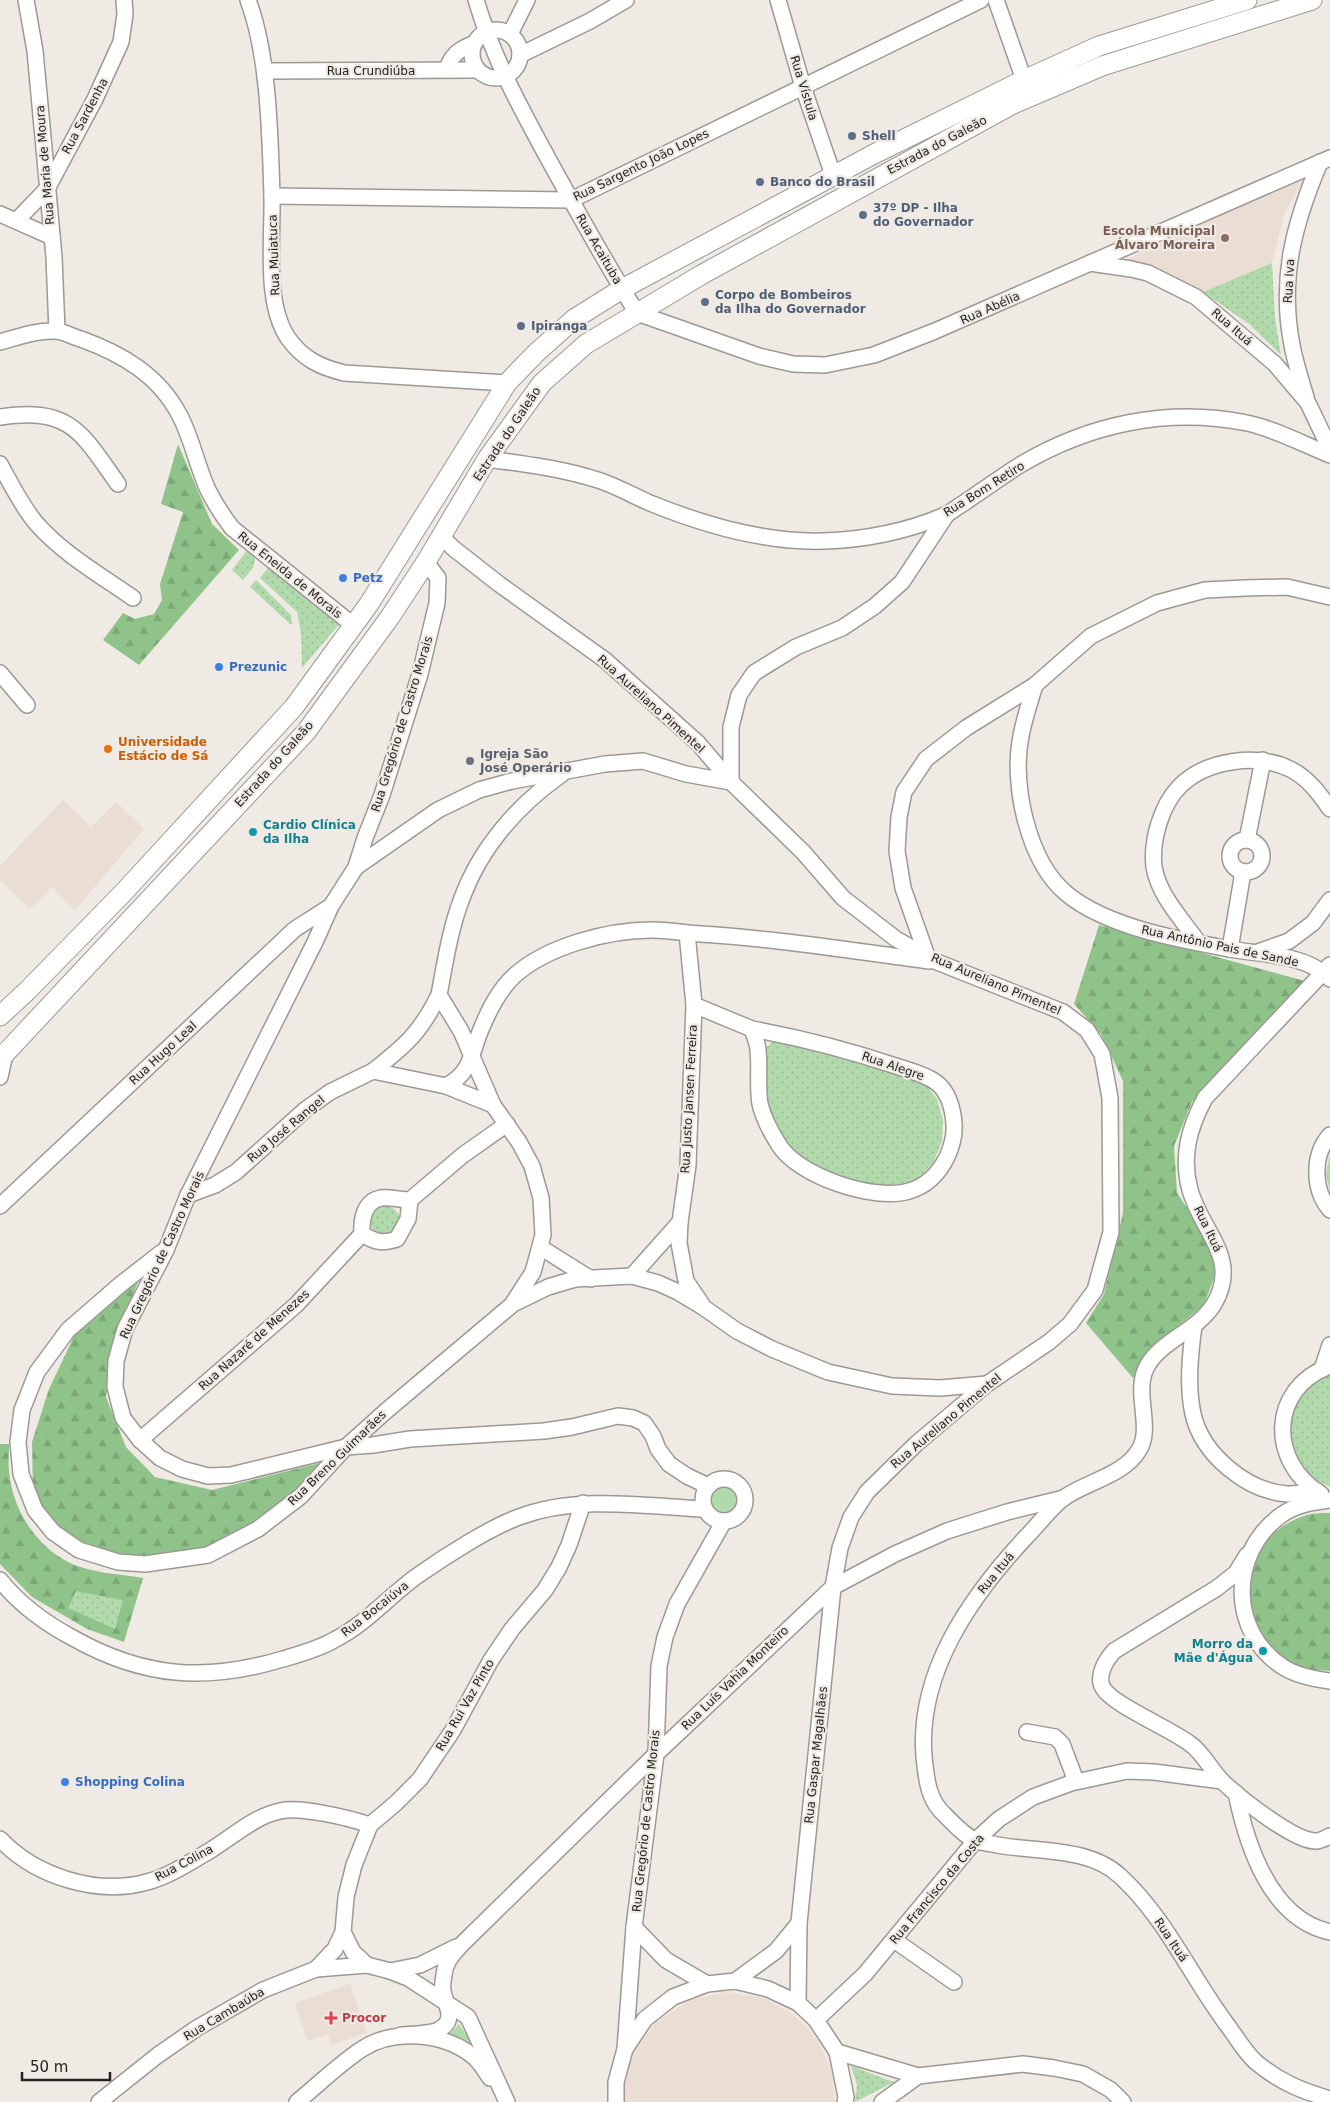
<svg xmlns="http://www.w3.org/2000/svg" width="1330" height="2102" font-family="'DejaVu Sans',sans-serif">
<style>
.built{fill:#eaddd3}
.grass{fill:#b1daac}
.forest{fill:url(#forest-firs)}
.park{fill:url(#park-dots)}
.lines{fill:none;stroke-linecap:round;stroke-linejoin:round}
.minor-casing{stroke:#9d9893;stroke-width:18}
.major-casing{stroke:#9d9893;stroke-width:21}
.minor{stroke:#fff;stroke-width:15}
.major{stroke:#fff;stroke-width:19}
.service-dot{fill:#5c6f8a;stroke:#f0eae5;stroke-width:2}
.education-dot{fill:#8d6e63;stroke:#f0eae5;stroke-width:2}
.shop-dot{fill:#3f7fe0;stroke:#f0eae5;stroke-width:2}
.food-dot{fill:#e8710a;stroke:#f0eae5;stroke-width:2}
.worship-dot{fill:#6b7280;stroke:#f0eae5;stroke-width:2}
.culture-dot{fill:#0f9aa8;stroke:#f0eae5;stroke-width:2}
.health-dot{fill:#e0444e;stroke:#f0eae5;stroke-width:2}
.labels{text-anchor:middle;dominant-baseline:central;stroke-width:4.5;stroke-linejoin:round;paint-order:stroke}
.street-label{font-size:12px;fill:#242220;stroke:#f0eae5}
.service-label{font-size:12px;font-weight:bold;fill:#4e5e75;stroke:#f0eae5;text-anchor:start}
.education-label{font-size:12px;font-weight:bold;fill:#785e54;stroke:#f0eae5;text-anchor:end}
.shop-label{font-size:12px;font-weight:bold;fill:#366cbe;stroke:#f0eae5;text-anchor:start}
.food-label{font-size:12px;font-weight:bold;fill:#c56008;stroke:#f0eae5;text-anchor:start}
.worship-label{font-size:12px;font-weight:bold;fill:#5b616d;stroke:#f0eae5;text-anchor:start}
.culture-label{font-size:12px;font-weight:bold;fill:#0d838f;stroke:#f0eae5;text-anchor:start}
.health-label{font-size:12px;font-weight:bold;fill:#be3a42;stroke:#f0eae5;text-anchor:start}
</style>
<defs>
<pattern id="forest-firs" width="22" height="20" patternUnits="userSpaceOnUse" patternTransform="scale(1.25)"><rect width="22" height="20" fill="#8fc389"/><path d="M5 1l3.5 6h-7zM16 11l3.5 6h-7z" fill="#7ba776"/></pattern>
<pattern id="park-dots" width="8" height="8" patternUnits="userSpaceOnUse" patternTransform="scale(1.25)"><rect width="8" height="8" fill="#b1daac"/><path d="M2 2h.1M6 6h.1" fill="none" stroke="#98bb94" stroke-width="1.8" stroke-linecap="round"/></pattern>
</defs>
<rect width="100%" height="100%" fill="#f0eae5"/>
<g class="built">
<polygon points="1307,175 1284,214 1272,263 1203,292 1152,269 1121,262"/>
<polygon points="63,800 91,827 116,802 144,829 75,910 52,887 30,909 0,880 0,866"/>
<polygon points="350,1984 367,2033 331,2045 328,2034 307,2041 295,2003"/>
<polygon points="726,1992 763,1998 792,2013 818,2040 832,2074 834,2102 624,2102 623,2089 633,2053 655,2023 690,2000"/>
</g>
<g class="grass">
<circle cx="723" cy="1501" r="15"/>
<polygon points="459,2024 473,2045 450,2034"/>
</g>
<g class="forest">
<polygon points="178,444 212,524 239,550 139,665 103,640 123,613 135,619 154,614 162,600 160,584 183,512 161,504"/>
<polygon points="1099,925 1305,981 1192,1102 1174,1146 1177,1193 1208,1239 1219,1264 1204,1305 1158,1342 1133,1378 1086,1323 1104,1294 1123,1213 1123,1081 1101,1034 1074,1004"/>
<polygon points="142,1271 116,1339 106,1397 126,1447 155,1477 212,1490 320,1463 300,1487 255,1522 207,1549 157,1557 109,1553 71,1539 49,1521 33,1493 32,1442 49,1389 76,1332"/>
<path d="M0,1444H9C9,1453 8,1463 9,1471C12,1508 35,1545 68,1562C90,1573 119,1574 143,1578L124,1642L87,1629L32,1597L0,1564Z"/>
<path d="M1330,1513V1671C1323,1670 1314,1671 1307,1669C1231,1644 1229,1538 1307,1515C1314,1513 1323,1513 1330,1513Z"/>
</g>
<g class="park">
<polygon points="1272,263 1275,319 1281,355 1249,324 1203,292"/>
<polygon points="250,546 257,551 253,568 243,580 232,570"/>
<polygon points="271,564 341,622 302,668 301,633 297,612 260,578"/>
<polygon points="256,580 291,615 292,624 290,624 250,587"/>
<polygon points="773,1041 781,1041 924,1082 937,1099 943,1120 942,1141 934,1161 923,1174 909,1184 875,1189 824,1173 788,1149 765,1103 764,1050"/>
<polygon points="1330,1154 1330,1192 1326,1174"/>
<circle cx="385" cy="1221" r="15"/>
<polygon points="1330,1371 1330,1487 1311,1478 1296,1461 1287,1426 1291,1407 1303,1389"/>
<polygon points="76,1591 123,1600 115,1629 68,1608"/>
<polygon points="851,2066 894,2082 855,2102 857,2085"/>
</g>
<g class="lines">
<defs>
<g id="minor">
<polyline points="26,0 35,51 54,257 57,331"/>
<path d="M248,0C269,55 270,136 272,196C273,237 264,303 288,338C303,359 320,367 344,373L507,383"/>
<path d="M476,0C493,58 521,109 550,162C578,213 606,264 637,313L759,356L793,364L825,365L874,355L935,331L1330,158"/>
<polyline points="778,0 803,87 833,175"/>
<polyline points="996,0 1024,80"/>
<circle cx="496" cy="54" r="24"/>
<polyline points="510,34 527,0"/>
<polyline points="520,55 590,21 626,0"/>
<path d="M447,70C450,56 459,49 473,44"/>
<polyline points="265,71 477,70"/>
<polyline points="272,196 571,200 981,0"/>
<polyline points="0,214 52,237"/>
<polyline points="17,220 47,189 95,99 121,42 125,14 124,0"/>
<polyline points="1090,263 1131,269 1148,273 1196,297 1275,364 1308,403 1330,449"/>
<path d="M0,342C18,337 37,330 56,331C63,331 73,337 81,339C122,354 159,375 180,416C192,439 197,466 208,490C215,504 223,516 232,528L353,625"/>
<path d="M1306,397C1301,380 1295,362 1292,345C1279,278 1294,224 1320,162"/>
<path d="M0,417C71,407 81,432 118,484"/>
<path d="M487,459C526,464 565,469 601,481C618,487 634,496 650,503C704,525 765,543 824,541C864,540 909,531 945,515C952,512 958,506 964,503C983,490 1001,477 1020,465C1089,424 1167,407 1247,423C1275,429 1303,444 1330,455"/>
<path d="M0,464C11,484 21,505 36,523C62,553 100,575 133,598"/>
<polyline points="441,536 453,548 499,584 605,660 670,718 698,743 731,782 803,852 843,898 896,939 937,962 1063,1012 1087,1030 1102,1054 1110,1098 1111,1232 1095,1290 1070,1324 1049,1342 987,1384 916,1444 867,1492 851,1517 840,1548 833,1587 799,1923 798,2003"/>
<polyline points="426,562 438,578 437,603 420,674 382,795 365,838 356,867 331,906 315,942 188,1195 166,1250 125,1329 116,1361 115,1387 123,1418 140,1440 160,1458 182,1469 208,1476 231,1475 346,1447 373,1445 410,1439 544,1431 572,1427 618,1416 633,1418 644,1423 653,1436 658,1449 669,1464 687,1476 708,1486"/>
<polyline points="0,673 27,705"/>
<path d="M1035,685C1030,702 1024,719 1021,736C1011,784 1028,862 1067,894C1107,927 1180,940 1230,949C1262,955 1307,954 1330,979"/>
<circle cx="1246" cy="856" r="16"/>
<polyline points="1247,840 1263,760"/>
<polyline points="356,867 438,810 479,790 512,781 605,764 643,761 686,774 731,782 731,727 739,695 754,673 796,647 842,628 875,606 902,582 947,514"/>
<path d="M1198,942C1182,919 1159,896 1154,867C1151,841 1161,805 1180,786C1206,760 1257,753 1290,769C1308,778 1319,793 1330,809"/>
<polyline points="1230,949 1243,872"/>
<polyline points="1258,952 1289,941 1313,923 1330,900"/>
<polyline points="927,956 903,888 897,851 899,817 904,792 926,759 966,728 1035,685 1091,636 1157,603 1205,590 1245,588 1287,587 1330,597"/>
<path d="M1330,965L1205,1098C1189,1128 1181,1156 1190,1190C1201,1231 1241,1258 1214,1304C1199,1329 1164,1340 1149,1363C1131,1389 1154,1426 1139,1450C1124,1475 1089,1481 1065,1497C1051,1507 1039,1524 1027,1536C970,1597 913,1677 925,1766C927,1782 929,1797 940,1810C950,1820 963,1835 976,1841C982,1843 990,1843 997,1845C1036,1852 1089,1847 1120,1876C1166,1918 1191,1977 1228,2026C1237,2038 1246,2054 1257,2063C1280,2082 1302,2091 1330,2099"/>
<polyline points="694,1005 752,1029"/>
<path d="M752,1029C801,1038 851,1051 899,1067C911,1071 927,1075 937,1083C949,1093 953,1109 954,1124C955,1135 952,1146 947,1157C939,1173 927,1186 909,1191C875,1202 798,1176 779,1145C772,1134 763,1117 760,1104C757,1087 760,1068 758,1051C758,1043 754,1036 752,1029Z"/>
<path d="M373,1071C406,1045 420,1033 439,995"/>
<polyline points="0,1077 5,1054"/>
<path d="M446,1086C473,1072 471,1051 482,1027C490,1008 499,990 514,976C547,946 608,930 652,930C668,930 685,933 701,934C778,939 854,951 930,961"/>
<path d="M493,1105L461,1031L439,995C445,963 450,929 462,898C481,847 518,805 562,774"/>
<path d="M1330,1135C1312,1155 1313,1190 1330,1210"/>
<polyline points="188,1195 215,1185 236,1172 305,1110 330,1092 373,1071 446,1086 493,1105 519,1142 532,1166 541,1198 543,1235 533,1272 513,1303"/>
<polyline points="0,1206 295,929 331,906"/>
<polyline points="680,1222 679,1243 686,1281 701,1303"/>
<path d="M362,1234C375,1242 382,1244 397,1239L408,1219L410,1200L463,1155L507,1124"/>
<polyline points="540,1247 591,1279"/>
<polyline points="162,1252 121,1284 68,1330 37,1372 22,1410 18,1442 21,1474 35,1510 53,1532 79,1550 118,1562 145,1564 208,1555 258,1529 301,1496 346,1447 386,1411 513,1304 548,1287 575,1279 632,1276 658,1283 678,1292 703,1307 737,1331 772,1349 828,1372 892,1386 940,1388 987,1384"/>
<polyline points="632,1276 680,1222 688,1165 694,1005 687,933"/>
<path d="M1194,1326C1190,1355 1187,1386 1193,1414C1202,1454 1246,1491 1287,1494C1297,1494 1308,1492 1318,1492"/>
<polyline points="1322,1369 1330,1345"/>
<path d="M140,1440L296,1305L362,1234C361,1220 364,1201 381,1198C390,1197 401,1200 410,1200"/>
<circle cx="724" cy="1500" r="21"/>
<path d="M1321,1494C1268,1462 1269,1388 1330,1366"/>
<path d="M1330,1500C1313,1502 1294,1505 1280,1516C1229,1554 1229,1632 1283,1667C1297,1676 1314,1679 1330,1681"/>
<path d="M1247,1555L1236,1573L1217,1588L1114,1651C1106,1660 1096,1676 1103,1688C1113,1705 1169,1728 1189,1743C1204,1753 1211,1771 1224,1783C1240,1798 1295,1842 1316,1841C1320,1841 1326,1838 1330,1836"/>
<path d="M0,1580C20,1605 45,1623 73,1638C144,1678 206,1682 283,1659C300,1654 319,1649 334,1640C366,1624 389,1596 417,1576C444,1557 489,1528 519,1517C578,1495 643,1506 704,1509"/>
<polyline points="1027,1732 1055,1737 1062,1744 1076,1781"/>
<path d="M1236,1793C1247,1846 1270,1919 1330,1932"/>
<path d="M0,1839C35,1876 96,1896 147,1882C170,1876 190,1862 211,1850C232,1837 255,1816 280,1811C300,1806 349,1818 370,1825"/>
<polyline points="634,1927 666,1960 707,1984"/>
<polyline points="343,1932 353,1952 367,1965"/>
<polyline points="894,1940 954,1982"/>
<polyline points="316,1969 335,1949 343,1932 346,1897 354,1865 370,1825 396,1803 420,1779 453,1730 491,1660 512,1629 545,1590 559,1567 569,1545 583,1503"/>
<polyline points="390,1971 420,1965 456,1947"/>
<polyline points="735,1981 776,1951 799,1923"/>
<polyline points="816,2020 865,1974 975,1841 999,1819 1033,1797 1071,1783 1127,1771 1154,1772 1222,1781"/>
<path d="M401,2035C411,2034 433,2034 440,2029C457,2020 445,2004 443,1991C442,1986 443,1980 444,1975C445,1962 453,1954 461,1945L656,1754L833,1587L895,1554L947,1531L1007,1512L1064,1498"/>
<polyline points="625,2049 634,1927 656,1754 659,1666 665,1637 677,1604 724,1521"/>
<polyline points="837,2052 918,2076 1023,2064 1054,2068 1083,2074 1111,2090 1123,2102"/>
<polyline points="99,2102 158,2055 197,2028 263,1990 316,1969 367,1965 390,1971 408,1978 468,2017 507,2102"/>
<path d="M297,2102C318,2085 339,2064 362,2049C394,2028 445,2033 474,2057C480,2062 485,2071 490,2078"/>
<polyline points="616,2102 616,2082 625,2049 645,2019 673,1997 707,1984 735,1981 768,1989 798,2003 816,2020 837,2052 846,2097 845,2102"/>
<polyline points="882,2102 918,2076"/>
</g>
<g id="major">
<polyline points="0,1016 27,991 123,893 294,707 369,604 507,383 536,353 574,319 622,289 874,154 1024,80 1099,46 1247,0"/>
<polyline points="0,1059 306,732 390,617 426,562 487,459 542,383 586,344 701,275 1013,104 1102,66 1312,0"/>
</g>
</defs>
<use href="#minor" class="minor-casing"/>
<use href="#major" class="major-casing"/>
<use href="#minor" class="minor"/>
<use href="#major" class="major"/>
</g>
<g class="service-dot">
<circle cx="852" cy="136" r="5"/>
<circle cx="760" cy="182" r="5"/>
<circle cx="863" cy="215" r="5"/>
<circle cx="705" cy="302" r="5"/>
<circle cx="521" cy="326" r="5"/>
</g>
<circle class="education-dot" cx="1225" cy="238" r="5"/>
<g class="shop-dot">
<circle cx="343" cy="578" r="5"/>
<circle cx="219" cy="667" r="5"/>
<circle cx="65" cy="1782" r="5"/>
</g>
<circle class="food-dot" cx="108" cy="749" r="5"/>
<circle class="worship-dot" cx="470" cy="761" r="5"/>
<g class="culture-dot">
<circle cx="253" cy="832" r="5"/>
<circle cx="1263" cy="1651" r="5"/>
</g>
<path class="health-dot" d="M328.5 2010.5h5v5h5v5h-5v5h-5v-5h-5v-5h5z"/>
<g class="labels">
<g class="street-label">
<text x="371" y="71">Rua Crundiúba</text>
<text transform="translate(804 88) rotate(73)">Rua Vístula</text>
<text transform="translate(85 116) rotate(-62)">Rua Sardenha</text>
<text transform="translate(937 145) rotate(-28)">Estrada do Galeão</text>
<text transform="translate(45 165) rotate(-95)">Rua Maria de Moura</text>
<text transform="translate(641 165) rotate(-26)">Rua Sargento João Lopes</text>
<text transform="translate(599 249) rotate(60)">Rua Acaituba</text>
<text transform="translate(274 255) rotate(-92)">Rua Muiatuca</text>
<text transform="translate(1289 281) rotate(-87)">Rua Iva</text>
<text transform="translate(990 308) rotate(-24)">Rua Abélia</text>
<text transform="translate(1232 327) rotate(41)">Rua Ituá</text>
<text transform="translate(507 434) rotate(-56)">Estrada do Galeão</text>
<text transform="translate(984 489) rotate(-32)">Rua Bom Retiro</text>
<text transform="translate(290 575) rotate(39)">Rua Eneida de Morais</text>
<text transform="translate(651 704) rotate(42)">Rua Aureliano Pimentel</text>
<text transform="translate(402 724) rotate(-73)">Rua Gregório de Castro Morais</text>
<text transform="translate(274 764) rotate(-48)">Estrada do Galeão</text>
<text transform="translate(1220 946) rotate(12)">Rua Antônio Pais de Sande</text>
<text transform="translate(996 984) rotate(23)">Rua Aureliano Pimentel</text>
<text transform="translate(163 1053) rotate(-43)">Rua Hugo Leal</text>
<text transform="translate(893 1066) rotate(19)">Rua Alegre</text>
<text transform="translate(689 1099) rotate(-87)">Rua Justo Jansen Ferreira</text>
<text transform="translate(286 1129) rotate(-40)">Rua José Rangel</text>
<text transform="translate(1208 1229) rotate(64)">Rua Ituá</text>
<text transform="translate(162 1255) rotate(-65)">Rua Gregório de Castro Morais</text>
<text transform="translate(254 1340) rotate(-42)">Rua Nazaré de Menezes</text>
<text transform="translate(946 1421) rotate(-40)">Rua Aureliano Pimentel</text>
<text transform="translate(337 1458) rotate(-44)">Rua Breno Guimarães</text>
<text transform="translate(996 1573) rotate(-51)">Rua Ituá</text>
<text transform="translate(375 1609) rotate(-38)">Rua Bocaiúva</text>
<text transform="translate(735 1678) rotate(-44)">Rua Luís Vahia Monteiro</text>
<text transform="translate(465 1705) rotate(-60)">Rua Rui Vaz Pinto</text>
<text transform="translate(816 1755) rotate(-84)">Rua Gaspar Magalhães</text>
<text transform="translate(646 1821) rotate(-84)">Rua Gregório de Castro Morais</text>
<text transform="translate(184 1863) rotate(-28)">Rua Colina</text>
<text transform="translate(937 1889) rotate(-50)">Rua Francisco da Costa</text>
<text transform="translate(1171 1940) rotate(56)">Rua Ituá</text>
<text transform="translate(224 2014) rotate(-31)">Rua Cambaúba</text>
</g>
<g class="service-label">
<text x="862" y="136">Shell</text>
<text x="770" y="182">Banco do Brasil</text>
<text x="873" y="208">37º DP - Ilha<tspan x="873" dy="14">do Governador</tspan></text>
<text x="715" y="295">Corpo de Bombeiros<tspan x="715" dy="14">da Ilha do Governador</tspan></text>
<text x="531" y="326">Ipiranga</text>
</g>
<g class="education-label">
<text x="1215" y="231">Escola Municipal<tspan x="1215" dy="14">Álvaro Moreira</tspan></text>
</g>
<g class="shop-label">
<text x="353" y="578">Petz</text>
<text x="229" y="667">Prezunic</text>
<text x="75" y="1782">Shopping Colina</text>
</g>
<g class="food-label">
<text x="118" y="742">Universidade<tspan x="118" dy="14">Estácio de Sá</tspan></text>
</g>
<g class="worship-label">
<text x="480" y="754">Igreja São<tspan x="480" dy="14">José Operário</tspan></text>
</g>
<g class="culture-label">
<text x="263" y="825">Cardio Clínica<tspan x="263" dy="14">da Ilha</tspan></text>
<text x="1253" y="1644" text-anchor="end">Morro da<tspan x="1253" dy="14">Mãe d'Água</tspan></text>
</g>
<g class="health-label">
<text x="342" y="2018">Procor</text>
</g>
</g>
<path d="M22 2072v8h88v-8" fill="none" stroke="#242220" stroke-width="2.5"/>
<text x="30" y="2072" font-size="15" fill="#242220" stroke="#f0eae5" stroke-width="4" paint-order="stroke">50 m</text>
</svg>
